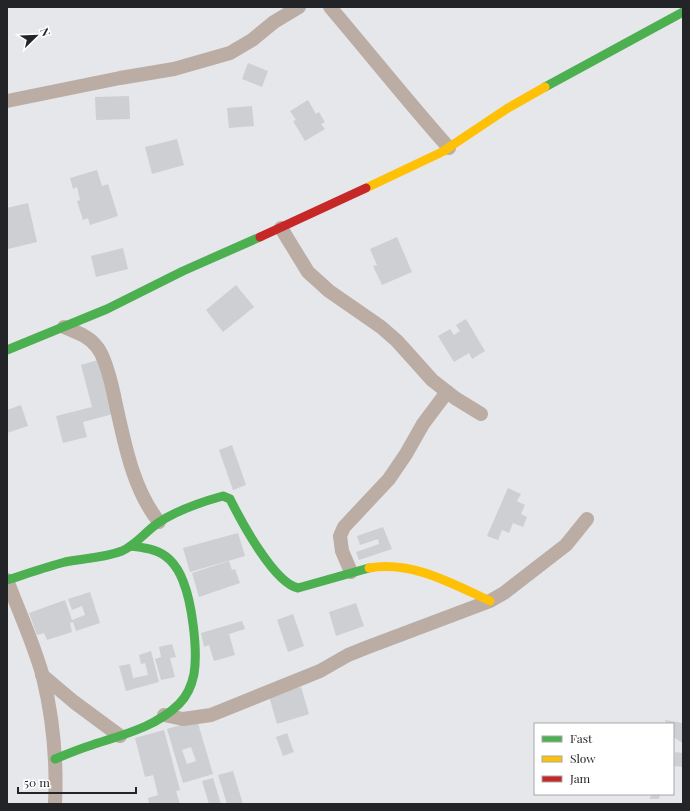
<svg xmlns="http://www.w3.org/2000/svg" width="690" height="811" font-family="'Playfair Display',serif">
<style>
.building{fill:#cdcfd2;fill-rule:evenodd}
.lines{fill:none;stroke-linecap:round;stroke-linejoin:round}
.street{stroke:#bbaca4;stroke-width:14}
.fast{stroke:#4caf50;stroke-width:9}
.slow{stroke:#ffc107;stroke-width:9}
.jam{stroke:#c62828;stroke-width:9}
</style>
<rect width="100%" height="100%" fill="#e5e7eb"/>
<g class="building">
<polygon points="248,63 268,71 262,87 242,79"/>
<polygon points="129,96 130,119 96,120 95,97"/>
<polygon points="308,100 316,114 319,112 325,122 321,124 325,129 305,141 293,121 296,120 290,111"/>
<polygon points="252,106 254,126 229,128 227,108"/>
<polygon points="177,139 184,165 152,174 145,147"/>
<polygon points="97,170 102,186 108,184 118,216 90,225 88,218 83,220 77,201 80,200 77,187 73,189 70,178"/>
<polygon points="28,203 37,242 8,249 7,208"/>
<polygon points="397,237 412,272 382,285 373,266 377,265 370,249"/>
<polygon points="123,248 128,269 96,277 91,256"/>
<polygon points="236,285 254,307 223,332 206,310"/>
<polygon points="466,319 485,351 472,359 469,353 454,362 438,336 450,329 454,335 460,331 456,325"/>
<polygon points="98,360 113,414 83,422 87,437 63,443 56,416 92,407 81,365"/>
<polygon points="21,405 28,426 7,433 7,410"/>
<polygon points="232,445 246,485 233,490 219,450"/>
<polygon points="508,488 521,494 517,501 525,505 521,514 527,517 523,527 513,523 509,533 502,530 498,540 487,536"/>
<polygon points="383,527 392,549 359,560 356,552 379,544 378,539 360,545 357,536"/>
<polygon points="238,533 245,556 190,572 183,548"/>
<polygon points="229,561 232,570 235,569 240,583 199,597 192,573"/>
<polygon points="90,592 100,623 76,631 73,622 70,623 72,632 47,640 44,633 37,635 29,613 65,600 72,620 85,615 82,606 72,610 68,599"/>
<polygon points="356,603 364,626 336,636 329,612"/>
<polygon points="293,614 304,646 288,652 277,620"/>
<polygon points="242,621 245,629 229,634 235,655 214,661 209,645 204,647 201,633"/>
<polygon points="172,644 176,657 170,658 175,677 161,680 155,659 161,657 159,647"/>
<polygon points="151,651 159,682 126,691 119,666 130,664 133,678 148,675 145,663 141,664 139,655"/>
<polygon points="301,687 309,714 277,724 269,696"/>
<path d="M197,720L213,774L183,783L167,729ZM191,747L196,761L187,764L182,750Z"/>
<polygon points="665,720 683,723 683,743 673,737 673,724 666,724"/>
<polygon points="164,730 180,790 176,791 180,804 149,804 148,798 158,795 153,775 145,777 135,738"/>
<polygon points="287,733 294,752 283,756 276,737"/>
<polygon points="675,752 683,753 683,767 674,766"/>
<polygon points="233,771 243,804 227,804 218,775"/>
<polygon points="213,778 221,804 209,804 202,781"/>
<polygon points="651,794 660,794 659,799 650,799"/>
</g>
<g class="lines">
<g class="street">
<path d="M330,7C370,54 408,102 449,148"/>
<polyline points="7,101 120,78 174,69 230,53 252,40 274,22 299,7"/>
<polyline points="281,228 308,272 329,291 381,327 397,341 432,380 455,398 481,414"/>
<path d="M64,327C76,332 89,336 97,347C106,358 113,390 116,405C125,445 133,489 159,522"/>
<polyline points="351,572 342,551 340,536 344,527 389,479 406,454 423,424 447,392"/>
<path d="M7,580C19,612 34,644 43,677C53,718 57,762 55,804"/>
<polyline points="42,675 74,702 120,736"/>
<polyline points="164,715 183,719 211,715 320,671 348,655 368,647 490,601 504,593 566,545 587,519"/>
</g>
<g class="fast">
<polyline points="545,87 683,12"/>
<polyline points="7,350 107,309 183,271 260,237"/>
<path d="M7,580C26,574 46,567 65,562C84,558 104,558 122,551C137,544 145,532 158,523C177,510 201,502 223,496L230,499C241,521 274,583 298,588L369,568"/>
<path d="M55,759C67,754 79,749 92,745C122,735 156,727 179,704C187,696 192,684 194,674C198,650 192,603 183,581C180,573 176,566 170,560C159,549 145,548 131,546"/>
</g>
<g class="slow">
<polyline points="366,188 442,152 508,108 545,87"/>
<path d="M369,568C411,560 453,584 490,601"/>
</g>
<polyline class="jam" points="260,237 366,188"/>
</g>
<rect width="690" height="811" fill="none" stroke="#222427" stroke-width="16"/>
<rect x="534" y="723" width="140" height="72" fill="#ffffff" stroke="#a7a7a9"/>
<rect x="542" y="736" width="20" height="6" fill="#4caf50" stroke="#a7a7a9"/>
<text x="570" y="743" font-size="12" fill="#222427">Fast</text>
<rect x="542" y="756" width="20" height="6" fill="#ffc107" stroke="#a7a7a9"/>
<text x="570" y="763" font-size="12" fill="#222427">Slow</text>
<rect x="542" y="776" width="20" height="6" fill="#c62828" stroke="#a7a7a9"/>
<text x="570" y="783" font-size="12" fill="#222427">Jam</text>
<g transform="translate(36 36) rotate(67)" stroke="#ffffff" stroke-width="3" paint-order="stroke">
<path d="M0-3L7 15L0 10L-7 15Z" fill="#222427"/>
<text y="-6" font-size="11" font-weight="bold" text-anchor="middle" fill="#222427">N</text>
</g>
<path d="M18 787v6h118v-6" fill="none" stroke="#222427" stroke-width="2"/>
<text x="24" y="787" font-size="12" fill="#222427" stroke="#ffffff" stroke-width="3" paint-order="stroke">50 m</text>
</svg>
